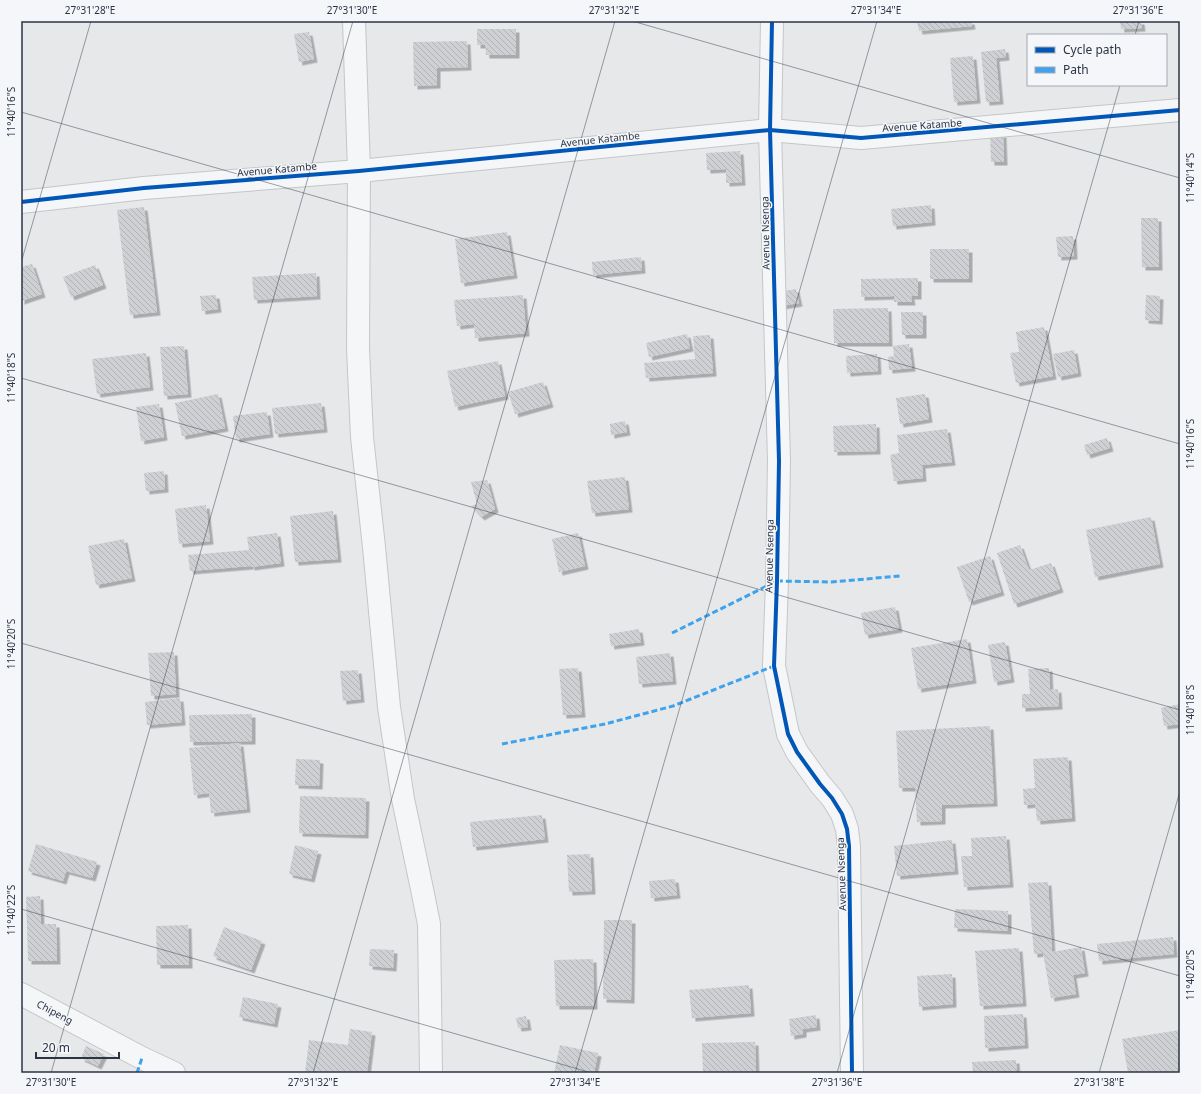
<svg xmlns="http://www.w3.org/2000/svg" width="1201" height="1094" font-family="'Noto Sans',sans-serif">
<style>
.building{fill:url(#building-back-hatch);filter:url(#shadow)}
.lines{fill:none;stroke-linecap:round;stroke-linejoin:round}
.minor-casing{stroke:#c4c6c8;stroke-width:24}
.minor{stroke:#f5f6f7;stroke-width:22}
.quiet{stroke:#3ea3ec;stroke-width:3;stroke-dasharray:6 3;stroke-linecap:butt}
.cycleway-casing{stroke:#f4f6f9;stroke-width:6}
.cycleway{stroke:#0057b8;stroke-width:4}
.ticks{fill:none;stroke:#2b3445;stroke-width:1;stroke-opacity:0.45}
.labels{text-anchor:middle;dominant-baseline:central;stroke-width:3;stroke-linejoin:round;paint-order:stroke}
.street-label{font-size:10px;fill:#2b3445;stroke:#f4f6f9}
.neatline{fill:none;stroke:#2b3445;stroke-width:1.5}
.ticks-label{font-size:10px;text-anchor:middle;fill:#2b3445}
</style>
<defs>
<pattern id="building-back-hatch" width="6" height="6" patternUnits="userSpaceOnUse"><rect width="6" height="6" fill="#ced0d3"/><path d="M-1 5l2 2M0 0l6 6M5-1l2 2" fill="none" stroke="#b1b3b6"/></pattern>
<filter id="shadow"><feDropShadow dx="3.5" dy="3.5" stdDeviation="0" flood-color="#0004"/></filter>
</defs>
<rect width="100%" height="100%" fill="#e6e8ea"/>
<g class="building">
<polygon points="917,21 971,21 972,26 919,31"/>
<polygon points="1120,21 1141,21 1142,28 1121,29"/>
<polygon points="477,29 516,29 516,55 486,55 485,45 477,45"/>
<polygon points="309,32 314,59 299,62 294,34"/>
<polygon points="467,41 468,67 437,68 437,85 414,86 413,42"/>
<polygon points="1005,49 1006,57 996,58 1000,101 986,102 981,52"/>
<polygon points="973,56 977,100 954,102 950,58"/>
<polygon points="990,134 1003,134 1004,162 991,162"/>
<polygon points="740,151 742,182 726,183 726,169 707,170 706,153"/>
<polygon points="931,205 932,222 893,226 891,209"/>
<polygon points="144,207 157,312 130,315 117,210"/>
<polygon points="1141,218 1158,218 1159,267 1142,267"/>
<polygon points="507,232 514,275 461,283 455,239"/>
<polygon points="1073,236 1074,256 1058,257 1056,237"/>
<rect x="930" y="249" width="39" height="30"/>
<polygon points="641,257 642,270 593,275 592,262"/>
<polygon points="32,264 42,294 21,301 21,267"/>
<polygon points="95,265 103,285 71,297 63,277"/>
<polygon points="316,273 317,296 254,300 252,277"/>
<polygon points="918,278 918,296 911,296 912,302 894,302 894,296 861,297 861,279"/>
<polygon points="796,289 799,303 781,306 779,292"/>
<polygon points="216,295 218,309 202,311 200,296"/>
<polygon points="523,295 526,333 475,338 474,324 457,326 454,300"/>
<polygon points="1146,295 1160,296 1159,321 1145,320"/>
<polygon points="888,308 889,343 834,343 833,309"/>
<polygon points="901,312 923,312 923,335 902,335"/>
<polygon points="1044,327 1053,376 1016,383 1010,353 1019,352 1016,332"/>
<polygon points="687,334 690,348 649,357 646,343"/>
<polygon points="710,335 713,373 646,378 644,363 695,359 693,336"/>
<polygon points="909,344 912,368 889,370 888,357 894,356 893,346"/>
<polygon points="184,346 188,394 164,396 160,347"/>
<polygon points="1074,350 1078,373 1058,377 1053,354"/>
<polygon points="146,353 150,387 97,394 92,359"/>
<polygon points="877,354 878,371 847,373 846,356"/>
<polygon points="498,361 505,396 455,407 447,371"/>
<polygon points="543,382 550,404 515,414 508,392"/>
<polygon points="218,394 225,428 182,436 175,403"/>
<polygon points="925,394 929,419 900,424 896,398"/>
<polygon points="321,403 324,429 275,434 272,408"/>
<polygon points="159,404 164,437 141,441 136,407"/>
<polygon points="267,412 270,434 236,439 233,416"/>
<polygon points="625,421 627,432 611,435 610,424"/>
<polygon points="876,424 877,451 834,452 833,426"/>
<polygon points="947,429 952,462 922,465 923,478 894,481 890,455 899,453 897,435"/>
<polygon points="1107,438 1110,448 1087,455 1084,445"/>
<polygon points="164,471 165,489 146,491 144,473"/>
<polygon points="625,477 629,509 592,513 587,481"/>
<polygon points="487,480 495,509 481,517 471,506 477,504 471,482"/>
<polygon points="206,505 210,541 179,544 175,509"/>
<polygon points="333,511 338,559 295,562 290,516"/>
<polygon points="1151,517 1160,564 1095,577 1086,530"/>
<polygon points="277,533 281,563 251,567 250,557 250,566 190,571 188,555 249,550 247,537"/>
<polygon points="578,533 585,566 559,572 552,539"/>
<polygon points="124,539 132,578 96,585 88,546"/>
<polygon points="1020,545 1029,570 1051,563 1060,589 1014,604 997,553"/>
<polygon points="990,556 1001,592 969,602 957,567"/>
<polygon points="895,607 899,629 865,635 861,613"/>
<polygon points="639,629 641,642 611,646 609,634"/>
<polygon points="967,639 973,680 918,689 911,648"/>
<polygon points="1005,642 1011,679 994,682 988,645"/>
<polygon points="174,652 176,694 151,696 148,653"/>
<polygon points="670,653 673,681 639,684 636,657"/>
<polygon points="578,668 582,714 563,715 559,669"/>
<polygon points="1049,668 1050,690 1058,689 1059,706 1022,708 1022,694 1030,694 1028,669"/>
<polygon points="358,670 361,699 343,701 340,671"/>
<polygon points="180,698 182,722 147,725 145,702"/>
<polygon points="1180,704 1180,724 1164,726 1161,708"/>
<polygon points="252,714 252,741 190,742 189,715"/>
<polygon points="990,726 994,803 942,805 942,821 917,822 915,788 899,788 896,731"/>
<polygon points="240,743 247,809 211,813 209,793 194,795 189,748"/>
<polygon points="1068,757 1072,818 1037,821 1035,804 1024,805 1023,789 1035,788 1033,759"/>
<polygon points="296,759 320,760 319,786 295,785"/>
<polygon points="300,796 366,798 365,835 299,833"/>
<polygon points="542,815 545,839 473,847 470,822"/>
<polygon points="1006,836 1010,884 964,887 961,856 972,856 971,838"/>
<polygon points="952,840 955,871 897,876 894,846"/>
<polygon points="36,844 97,862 92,878 66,871 63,881 28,871"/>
<polygon points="295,845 318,851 311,879 289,874"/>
<polygon points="590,854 592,891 569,892 567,855"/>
<polygon points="675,879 677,895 651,898 649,881"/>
<polygon points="1048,882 1052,952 1081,947 1085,973 1073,975 1076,994 1051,998 1043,953 1034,954 1028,883"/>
<polygon points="40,896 41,924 56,924 57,961 28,961 26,897"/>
<polygon points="955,909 1008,911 1008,931 954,928"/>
<polygon points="604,920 632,920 631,1000 603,999"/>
<polygon points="188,925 189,965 157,965 156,926"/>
<polygon points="224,927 262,941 251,970 213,956"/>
<polygon points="1173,937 1174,954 1099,961 1097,944"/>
<polygon points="1019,948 1023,1003 980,1006 975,951"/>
<polygon points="370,949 394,950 393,968 369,966"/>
<polygon points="593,959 594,1006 556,1006 554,960"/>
<polygon points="952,974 953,1004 919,1007 917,976"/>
<polygon points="749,985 751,1013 692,1018 689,990"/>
<polygon points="243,997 278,1004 274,1024 239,1017"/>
<polygon points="1023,1014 1025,1045 985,1048 984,1016"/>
<polygon points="816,1015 817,1027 803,1029 803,1034 791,1036 789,1019"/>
<polygon points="526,1016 528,1027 518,1028 516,1018"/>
<polygon points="350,1029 372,1032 367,1073 305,1073 309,1040 348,1045"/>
<polygon points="1180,1030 1180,1073 1128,1073 1122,1039"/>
<polygon points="755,1042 756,1073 703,1073 702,1043"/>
<polygon points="560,1045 598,1053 594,1073 554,1073"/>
<polygon points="86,1046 104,1054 98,1066 81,1058"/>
<polygon points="1016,1060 1017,1073 973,1073 972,1062"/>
</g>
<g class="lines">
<defs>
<g id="minor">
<polyline points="354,21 359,171 358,348 362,437 374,547 389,707 403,799 422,889 429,924 431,1073"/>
<polyline points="772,21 770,130 779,461 777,581 774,666 788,734 797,752 820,784 832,798 842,814 847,829 849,846 852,1073"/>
<polyline points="21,202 144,188 359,171 770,130 861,138 1180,110"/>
<polyline points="21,994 142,1058 174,1073"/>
</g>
</defs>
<use href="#minor" class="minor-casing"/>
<use href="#minor" class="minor"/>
<g class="quiet">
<polyline points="672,633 777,581 831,582 900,576"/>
<polyline points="502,744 605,724 673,706 774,666"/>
<polyline points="137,1073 142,1058"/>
</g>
<defs>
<g id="cycleway">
<polyline points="772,21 770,130 779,461 777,581 774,666 788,734 797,752 820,784 832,798 842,814 847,829 849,846 852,1073"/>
<polyline points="21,202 144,188 359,171 770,130 861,138 1180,110"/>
</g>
</defs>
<use href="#cycleway" class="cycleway-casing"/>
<use href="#cycleway" class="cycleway"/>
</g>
<path class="ticks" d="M632,21L1180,178M1135,35L1139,21M21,112L1180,444M21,263L91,21M21,378L1180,710M21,643L1180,976M21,909L592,1073M51,1073L353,21M313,1073L615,21M575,1073L877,21M837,1073L1120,85M1099,1073L1180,791"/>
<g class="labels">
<g class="street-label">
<text transform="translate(922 125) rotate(-4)">Avenue Katambe</text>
<text transform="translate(600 139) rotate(-6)">Avenue Katambe</text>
<text transform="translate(277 169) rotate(-5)">Avenue Katambe</text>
<text transform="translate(765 233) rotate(-91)">Avenue Nsenga</text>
<text transform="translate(769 556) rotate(-89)">Avenue Nsenga</text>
<text transform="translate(841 874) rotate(-92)">Avenue Nsenga</text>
<text transform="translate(55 1012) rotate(28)">Chipeng</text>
</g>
</g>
<rect width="1201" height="1094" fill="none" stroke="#f4f6f9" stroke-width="44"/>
<rect x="1027" y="34" width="140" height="52" fill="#f4f6f9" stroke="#a4a8b1"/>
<rect x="1035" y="47" width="20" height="6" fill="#0057b8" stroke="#a4a8b1"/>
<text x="1063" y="54" font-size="12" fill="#2b3445">Cycle path</text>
<rect x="1035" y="67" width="20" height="6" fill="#3ea3ec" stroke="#a4a8b1"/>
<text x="1063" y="74" font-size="12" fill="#2b3445">Path</text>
<path d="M36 1052v6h83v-6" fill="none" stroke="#2b3445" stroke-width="2"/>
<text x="42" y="1052" font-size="12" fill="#2b3445" stroke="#f4f6f9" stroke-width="3" paint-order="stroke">20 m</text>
<rect x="22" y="22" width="1157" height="1050" class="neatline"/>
<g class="ticks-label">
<text x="90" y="14">27°31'28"E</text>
<text x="352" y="14">27°31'30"E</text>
<text x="614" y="14">27°31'32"E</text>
<text x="876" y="14">27°31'34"E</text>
<text x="1138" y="14">27°31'36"E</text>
<text transform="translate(11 112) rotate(-90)" y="4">11°40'16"S</text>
<text transform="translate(1190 178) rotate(-90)" y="4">11°40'14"S</text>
<text transform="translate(11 378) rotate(-90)" y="4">11°40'18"S</text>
<text transform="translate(1190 444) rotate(-90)" y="4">11°40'16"S</text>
<text transform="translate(11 644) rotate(-90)" y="4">11°40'20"S</text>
<text transform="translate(1190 710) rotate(-90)" y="4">11°40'18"S</text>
<text transform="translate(11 910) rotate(-90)" y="4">11°40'22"S</text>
<text transform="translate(1190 975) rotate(-90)" y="4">11°40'20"S</text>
<text x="51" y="1086">27°31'30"E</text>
<text x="313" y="1086">27°31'32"E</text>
<text x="575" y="1086">27°31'34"E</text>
<text x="837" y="1086">27°31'36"E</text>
<text x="1099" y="1086">27°31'38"E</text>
</g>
</svg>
